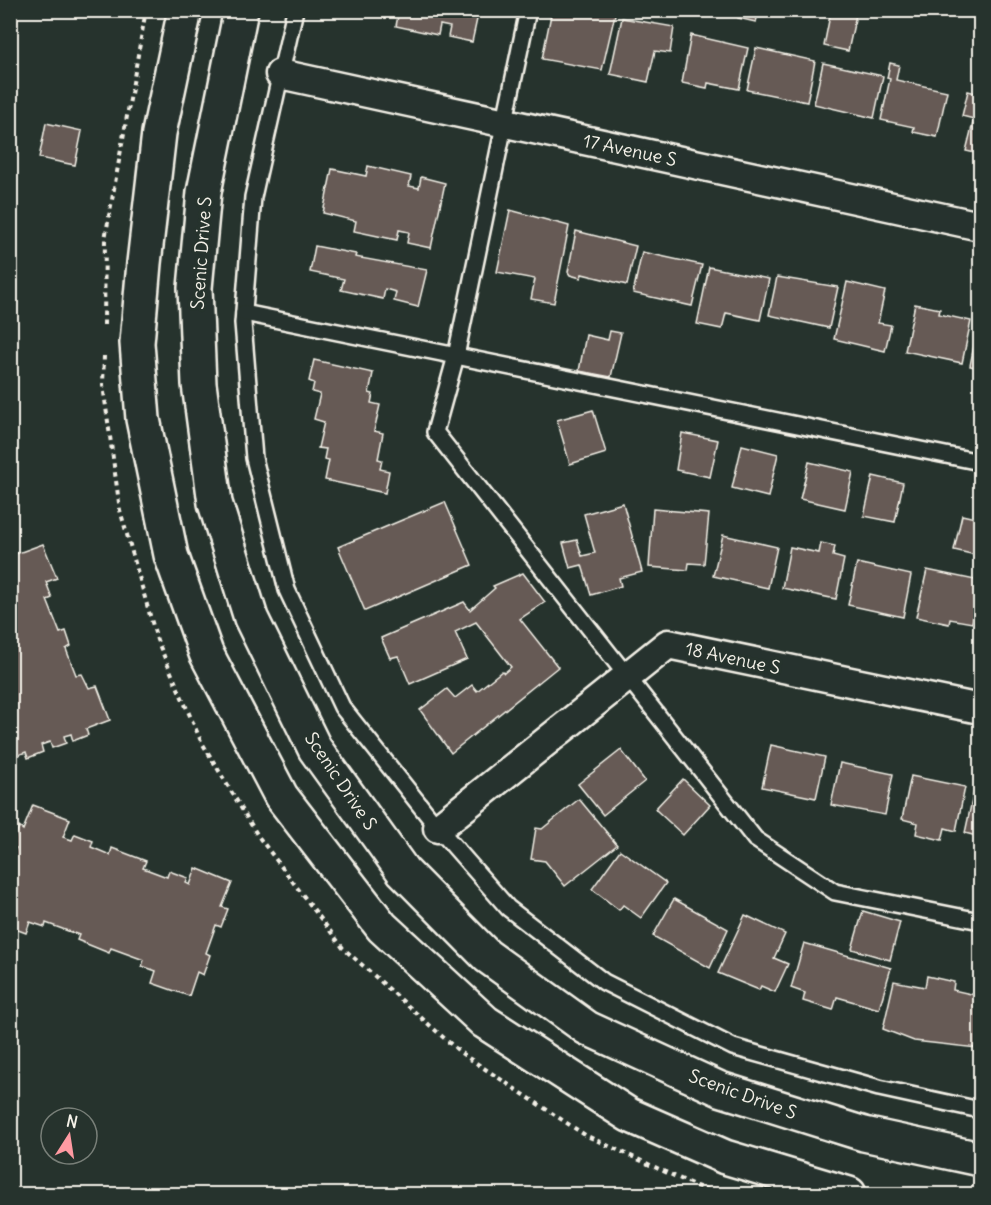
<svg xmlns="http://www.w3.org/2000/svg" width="991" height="1205" font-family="Delius,sans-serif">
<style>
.building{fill:#665a55;stroke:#f4f1e8;stroke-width:1.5}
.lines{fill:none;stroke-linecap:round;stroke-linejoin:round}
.service-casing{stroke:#f4f1e8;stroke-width:20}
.minor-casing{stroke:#f4f1e8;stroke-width:33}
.primary-casing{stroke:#f4f1e8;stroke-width:38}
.path{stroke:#f4f1e8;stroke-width:4;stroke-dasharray:4.5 4.5;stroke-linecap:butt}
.service{stroke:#26332d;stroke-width:15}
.minor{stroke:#26332d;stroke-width:28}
.primary{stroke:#26332d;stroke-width:33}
.labels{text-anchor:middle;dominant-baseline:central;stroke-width:6;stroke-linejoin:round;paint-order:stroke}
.street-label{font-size:18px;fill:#f4f1e8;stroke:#26332d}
</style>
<rect width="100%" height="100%" fill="#26332d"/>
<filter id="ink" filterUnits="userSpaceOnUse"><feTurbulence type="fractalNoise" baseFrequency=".0167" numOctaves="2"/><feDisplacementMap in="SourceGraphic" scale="12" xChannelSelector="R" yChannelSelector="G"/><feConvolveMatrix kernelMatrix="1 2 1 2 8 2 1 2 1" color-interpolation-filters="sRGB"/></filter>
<g filter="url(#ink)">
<g class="building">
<polygon points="371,10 479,10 472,42 448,37 450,27 440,25 438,35 396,26 398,16"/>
<polygon points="552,10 616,10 602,70 542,59"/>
<polygon points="740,10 759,10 756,22 738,18"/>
<polygon points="831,10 857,10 848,51 824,46"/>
<polygon points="622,18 674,27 670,53 655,51 648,82 610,74"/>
<polygon points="691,35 748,48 739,89 708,83 707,88 682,83"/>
<polygon points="756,48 815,61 807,102 747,90"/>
<polygon points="823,63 883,76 874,118 814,104"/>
<polygon points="890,63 899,65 896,80 947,91 937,137 913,132 914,127 881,120 890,79 887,78"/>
<polygon points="968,91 980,94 980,154 966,151 974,119 962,116"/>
<polygon points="46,123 82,131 75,165 39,158"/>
<polygon points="368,166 411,176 409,186 419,188 421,177 445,183 431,248 407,243 409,232 399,230 397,240 354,231 356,221 323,213 332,169 366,176"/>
<polygon points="510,210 569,226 554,303 531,299 535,279 497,272"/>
<polygon points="576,231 636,246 627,285 582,274 581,278 570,275 568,272"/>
<polygon points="315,246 356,254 355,257 427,270 418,307 394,301 396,292 385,289 383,299 341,290 344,279 310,272"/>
<polygon points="642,252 702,265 692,306 633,293"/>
<polygon points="709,267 769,279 760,320 726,313 722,329 697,324"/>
<polygon points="777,277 838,287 829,328 769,315"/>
<polygon points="847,282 885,291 878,323 891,325 885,351 834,339"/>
<polygon points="915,304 940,309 939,314 971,321 962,363 905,351"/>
<polygon points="978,325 980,325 980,368 970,366"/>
<polygon points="610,331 621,333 611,377 579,371 586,335 608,340"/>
<polygon points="314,360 373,373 369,393 373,394 371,403 380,405 374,431 383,433 378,459 382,460 380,469 389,471 385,493 325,480 329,460 324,459 326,449 318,448 324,422 314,419 320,394 312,392 314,383 309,381"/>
<polygon points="593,410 606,453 570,464 557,420"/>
<polygon points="682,433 718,440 710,477 676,470"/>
<polygon points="742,445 778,454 768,497 732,488"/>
<polygon points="809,462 853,472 845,509 800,499"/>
<polygon points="873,476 903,483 895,522 864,516"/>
<polygon points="445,502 472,565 365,611 338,547"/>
<polygon points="623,503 642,572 619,578 621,586 591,595 582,565 570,568 563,543 577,540 582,556 595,553 584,514"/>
<polygon points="653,509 709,514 704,564 689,563 688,570 649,567"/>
<polygon points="962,515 980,519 980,556 954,550"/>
<polygon points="723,535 777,547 768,588 713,576"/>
<polygon points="821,543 835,546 833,556 844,559 836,599 782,588 790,547 819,553"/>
<polygon points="43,544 57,578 46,582 52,598 47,600 60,633 66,631 71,646 66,649 76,675 82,674 89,688 97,686 110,720 86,729 88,735 73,741 71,734 64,736 66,743 52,748 50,742 41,745 43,752 28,758 26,752 10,758 10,556"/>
<polygon points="857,563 911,575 903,617 848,605"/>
<polygon points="927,570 980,581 972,623 950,619 949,624 916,617"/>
<polygon points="523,573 545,602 520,619 558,667 451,753 420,710 447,689 455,698 472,685 477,691 502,671 504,673 511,667 476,622 455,632 467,659 410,684 398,656 390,658 381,638 464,602 470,610 495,588 493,586"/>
<polygon points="771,745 825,757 816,798 762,787"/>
<polygon points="621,750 645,781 603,815 578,784"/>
<polygon points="840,763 893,774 885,815 831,805"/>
<polygon points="911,776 965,787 956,831 945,828 942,840 916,834 918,823 902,819"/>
<polygon points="683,779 710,805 683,835 655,809"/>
<polygon points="974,791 980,793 980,837 965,833"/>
<polygon points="579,799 617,845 565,886 545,861 531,859 536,828 542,829"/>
<polygon points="33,805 70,819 63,837 72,840 75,834 93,841 91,847 110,855 112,848 146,861 143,868 167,877 169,871 188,878 186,883 190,885 196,868 232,883 222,907 228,909 221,927 216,925 206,953 210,955 203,975 197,972 189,996 152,983 156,971 142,966 144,960 111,948 109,953 77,940 79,935 46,923 45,927 30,922 26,933 10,927 10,863 16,848 11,846 19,827 23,830"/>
<polygon points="620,850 666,883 641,918 623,905 619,910 592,889"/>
<polygon points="674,899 728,929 710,968 653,936"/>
<polygon points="863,911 900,922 890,960 852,949"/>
<polygon points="745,915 785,934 774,958 788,964 775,992 761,986 759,990 718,973"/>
<polygon points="804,943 891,968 879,1009 837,997 833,1010 803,1001 805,993 791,988"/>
<polygon points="927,976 954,982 953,990 980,996 980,1030 977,1048 914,1041 883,1029 894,981 925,987"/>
</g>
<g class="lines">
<defs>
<g id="service">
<polyline points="295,10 253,197 243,323 254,458 287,590 342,707 438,828 508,908 604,982 733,1047 879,1088 980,1110"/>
<polyline points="528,10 456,356 435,432 755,839 835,892 980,921"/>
<polyline points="244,313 980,462"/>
</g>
<g id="minor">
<polyline points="280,74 980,226"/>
<polyline points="438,828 668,644 980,709"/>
</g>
<g id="primary">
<polyline points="185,10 159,133 144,263 137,343 143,419 171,555 206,653 281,796 382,927 485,1022 629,1115 725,1157 849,1194"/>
<polyline points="241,10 204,192 195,288 199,384 215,503 251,618 315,749 403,871 487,956 587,1028 720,1089 864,1134 980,1159"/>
</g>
</defs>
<use href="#service" class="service-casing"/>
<use href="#minor" class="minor-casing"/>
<use href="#primary" class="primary-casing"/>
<g class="path">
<polyline points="104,325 105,239 146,10"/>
<polyline points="104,356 103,385 120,510 157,640 201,741 258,836 343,948 461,1053 585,1135 696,1186 723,1194"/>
</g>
<use href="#service" class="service"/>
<use href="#minor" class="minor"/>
<use href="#primary" class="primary"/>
</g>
</g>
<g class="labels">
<g class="street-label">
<text transform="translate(630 150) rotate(12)">17 Avenue S</text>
<text transform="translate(201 253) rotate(-86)">Scenic Drive S</text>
<text transform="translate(733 658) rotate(12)">18 Avenue S</text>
<text transform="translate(341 781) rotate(56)">Scenic Drive S</text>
<text transform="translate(743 1094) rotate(20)">Scenic Drive S</text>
</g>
</g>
<rect width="991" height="1205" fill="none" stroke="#26332d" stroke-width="36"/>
<rect x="18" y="18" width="955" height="1169" fill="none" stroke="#f4f1e8" stroke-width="2" filter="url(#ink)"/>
<g transform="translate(69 1136) rotate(12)"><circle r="28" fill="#26332d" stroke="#787f78" stroke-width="1.5"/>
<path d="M0-4.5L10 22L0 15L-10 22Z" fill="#ff9aa2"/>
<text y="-9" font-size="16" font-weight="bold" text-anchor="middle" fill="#f4f1e8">N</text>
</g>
</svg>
